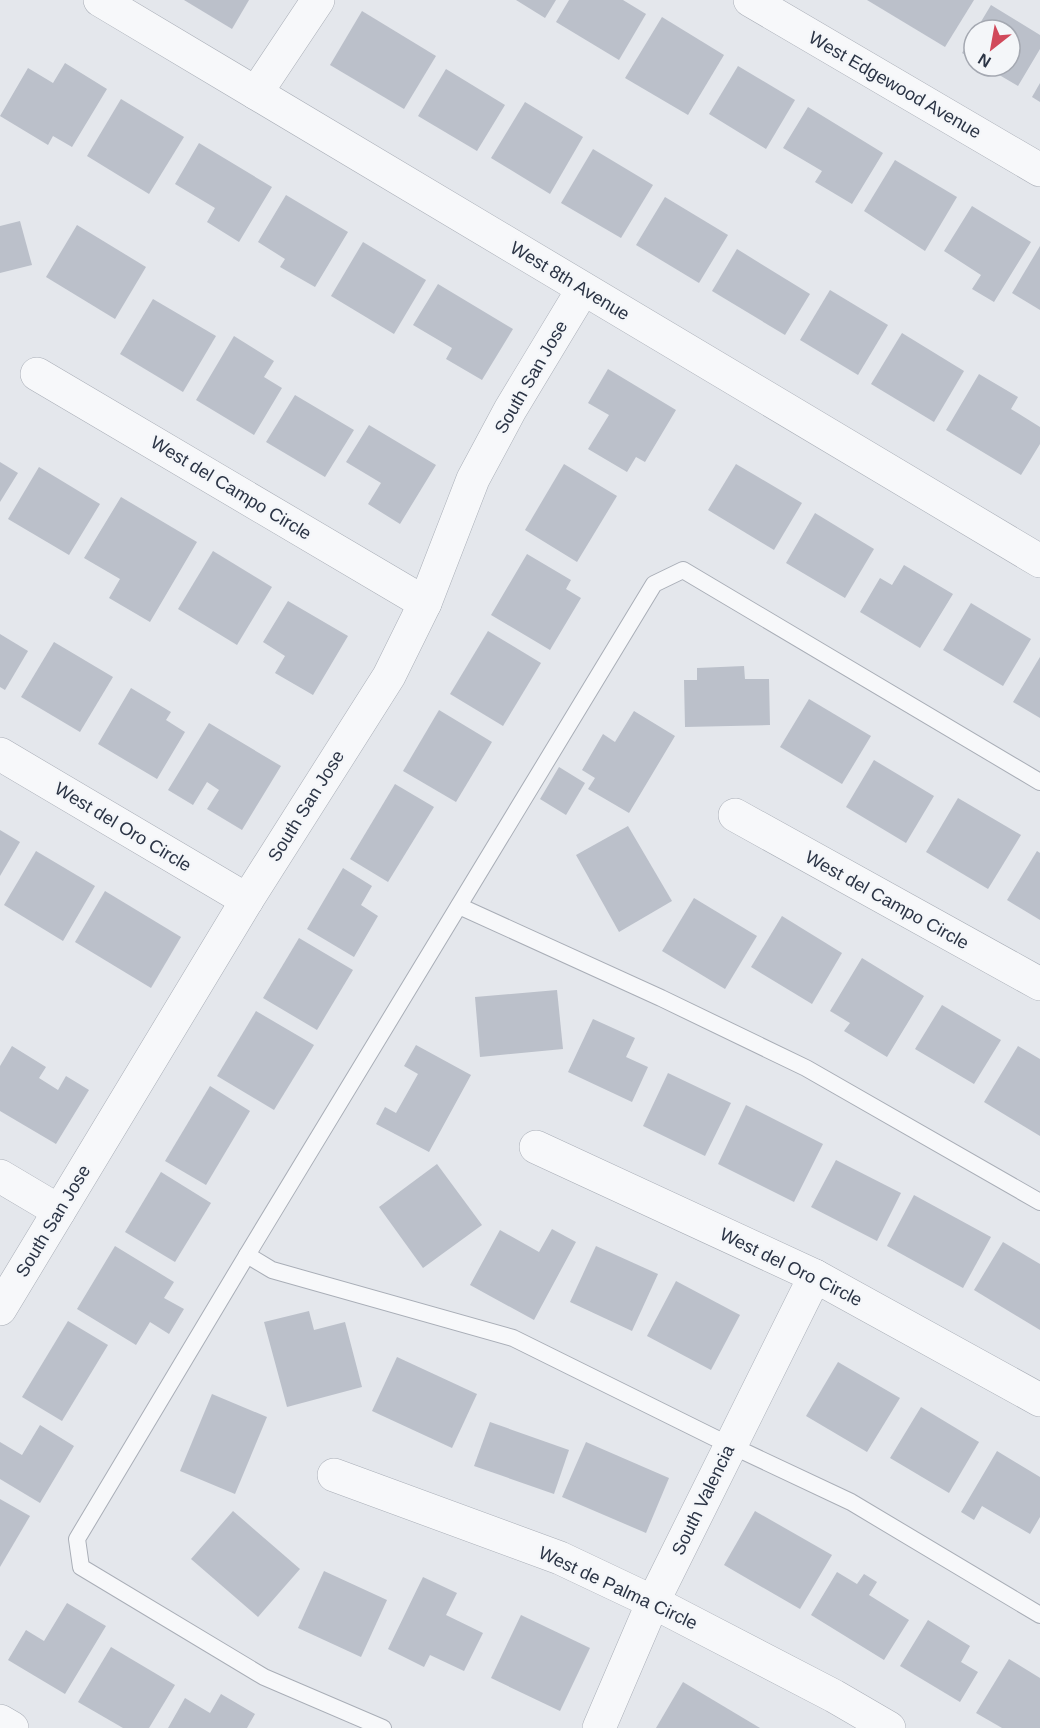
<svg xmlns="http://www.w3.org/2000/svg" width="1040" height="1728" font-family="Helvetica,sans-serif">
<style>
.building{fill:#bbc0ca}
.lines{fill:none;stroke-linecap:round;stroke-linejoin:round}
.service-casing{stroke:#a9aeb7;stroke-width:18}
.minor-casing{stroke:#a9aeb7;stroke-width:34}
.tertiary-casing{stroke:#a9aeb7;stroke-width:34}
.service{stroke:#f7f8fa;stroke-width:16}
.minor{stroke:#f7f8fa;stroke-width:33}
.tertiary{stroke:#f7f8fa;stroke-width:33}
.labels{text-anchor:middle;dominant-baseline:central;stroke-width:4.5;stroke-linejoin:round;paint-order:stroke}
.street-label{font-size:18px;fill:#2b3445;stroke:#f4f6f9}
</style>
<rect width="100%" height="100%" fill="#e4e7ec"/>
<g class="building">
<polygon points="184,0 249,0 232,29"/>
<polygon points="516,0 556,0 545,18"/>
<polygon points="569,0 623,0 646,14 619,60 556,22"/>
<polygon points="867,0 974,0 945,47"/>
<polygon points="991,5 1040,35 1040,49 1018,86 984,66 1010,66 1010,30 976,30"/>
<polygon points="362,11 436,56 404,109 330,65"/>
<polygon points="662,17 724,55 688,115 625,78"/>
<polygon points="974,33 974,60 962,53"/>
<polygon points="65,63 107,89 72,147 53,136 48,145 0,116 28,68 53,83"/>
<polygon points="738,66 795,100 766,149 709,114"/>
<polygon points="446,69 505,105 477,151 418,116"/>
<polygon points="1040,83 1040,102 1032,97"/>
<polygon points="121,99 184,137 149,194 87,156"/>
<polygon points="525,102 583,137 550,194 491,158"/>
<polygon points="808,107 883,153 852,204 815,182 822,171 783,148"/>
<polygon points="199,143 272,187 239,242 207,222 215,208 175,184"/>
<polygon points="593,149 653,185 621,238 561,203"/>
<polygon points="895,160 957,197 925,251 864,211"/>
<polygon points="286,195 348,232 315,287 280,267 285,259 258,242"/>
<polygon points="665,197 728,235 699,283 636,245"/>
<polygon points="972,206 1031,242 994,302 972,289 981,275 944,251"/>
<polygon points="20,221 32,265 0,273 0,226"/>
<polygon points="77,225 146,267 115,319 46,277"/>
<polygon points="363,242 426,280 394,334 331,296"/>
<polygon points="1040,246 1040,310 1012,293"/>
<polygon points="737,249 810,294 785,335 712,291"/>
<polygon points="438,284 513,329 482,380 446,359 452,348 413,325"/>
<polygon points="830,290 888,325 858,375 800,340"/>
<polygon points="153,299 216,336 183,392 120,354"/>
<polygon points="902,333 964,371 934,422 871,384"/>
<polygon points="234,336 274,361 264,377 282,388 254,435 196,400"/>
<polygon points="608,369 676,410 645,462 636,457 627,472 588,449 609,415 588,403"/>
<polygon points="979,374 1018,397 1011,409 1040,427 1040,444 1021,475 946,430"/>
<polygon points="295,395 354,430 325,477 266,442"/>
<polygon points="369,425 436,465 400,524 368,504 381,483 346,462"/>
<polygon points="0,462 18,473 0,502"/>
<polygon points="564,464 617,496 577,562 525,530"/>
<polygon points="736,464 802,503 774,550 708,510"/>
<polygon points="39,467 100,504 69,555 8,519"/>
<polygon points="121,497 197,542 150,622 109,598 120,579 84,558"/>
<polygon points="815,513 874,549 845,598 786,563"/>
<polygon points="213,551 272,587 237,645 178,609"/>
<polygon points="527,554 571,580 566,589 581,598 550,650 491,615"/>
<polygon points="904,565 953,594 920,648 860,612 880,578 892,585"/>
<polygon points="288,601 348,636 313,695 275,673 285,656 263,642"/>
<polygon points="971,603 1031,639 1003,686 943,650"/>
<polygon points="488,631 541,663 503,726 450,694"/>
<polygon points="0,634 28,651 5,690 0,687"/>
<polygon points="54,642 113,677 80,732 21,697"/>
<polygon points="1040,657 1040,718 1013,702"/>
<polygon points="744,666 745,679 769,679 770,725 685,727 684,680 697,680 697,668"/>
<polygon points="131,688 171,712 166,720 185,732 157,779 98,744"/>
<polygon points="809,699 871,736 842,784 780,747"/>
<polygon points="439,710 492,742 456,802 403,771"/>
<polygon points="634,711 675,736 629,813 588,789 595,778 582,770 603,734 615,742"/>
<polygon points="209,723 281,766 242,830 207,809 219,790 207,782 193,805 168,790"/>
<polygon points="874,760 934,796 906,843 846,807"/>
<polygon points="559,767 585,783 566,815 540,799"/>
<polygon points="395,784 434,807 388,882 350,859"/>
<polygon points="958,798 1021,835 988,889 926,852"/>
<polygon points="628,826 672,901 619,932 576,855"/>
<polygon points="0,830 20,842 0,876"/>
<polygon points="36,851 95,886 63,941 4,905"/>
<polygon points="1037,851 1040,853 1040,920 1007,900"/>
<polygon points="343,868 372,886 361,905 378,916 354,957 307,929"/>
<polygon points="105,891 181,937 151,988 75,942"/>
<polygon points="694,898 757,936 725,989 662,951"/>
<polygon points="782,916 842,953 812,1004 751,967"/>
<polygon points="299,938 353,970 317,1030 263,998"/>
<polygon points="862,958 924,996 887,1057 844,1031 850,1023 830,1011"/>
<polygon points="557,990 563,1049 480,1057 475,997"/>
<polygon points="942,1005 1001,1040 974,1084 915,1049"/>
<polygon points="256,1011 314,1045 274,1110 217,1076"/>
<polygon points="593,1019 635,1038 626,1057 648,1067 632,1102 568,1072"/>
<polygon points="416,1045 471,1075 429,1152 376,1124 385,1107 396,1113 418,1074 404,1066"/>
<polygon points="12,1046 46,1067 39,1078 58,1090 66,1076 89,1090 56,1144 0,1111 0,1066"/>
<polygon points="1018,1046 1040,1059 1040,1136 984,1102"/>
<polygon points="668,1073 731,1103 705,1156 643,1126"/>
<polygon points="210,1086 250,1111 206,1185 165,1161"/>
<polygon points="746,1105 823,1144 794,1202 718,1164"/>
<polygon points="836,1160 901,1193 877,1241 811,1207"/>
<polygon points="437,1164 482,1225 423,1268 379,1207"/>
<polygon points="161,1172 211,1203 175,1262 125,1232"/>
<polygon points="914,1195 991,1237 963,1288 887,1246"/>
<polygon points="552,1229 576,1242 534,1320 470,1285 500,1230 539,1252"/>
<polygon points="1003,1242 1040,1264 1040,1330 974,1290"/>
<polygon points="115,1246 174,1282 164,1298 184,1309 169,1334 150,1322 136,1345 77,1309"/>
<polygon points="596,1246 658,1274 632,1331 570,1302"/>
<polygon points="676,1281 740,1315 711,1370 647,1336"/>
<polygon points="309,1311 314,1330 345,1322 362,1387 287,1407 264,1322"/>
<polygon points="68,1321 108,1345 62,1421 22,1397"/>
<polygon points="397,1357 477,1394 452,1448 372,1411"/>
<polygon points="838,1362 900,1398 867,1452 806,1416"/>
<polygon points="212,1394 267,1417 235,1494 180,1471"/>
<polygon points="921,1407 979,1442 949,1493 890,1458"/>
<polygon points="490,1422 569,1450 554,1494 474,1466"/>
<polygon points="40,1425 74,1446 40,1503 0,1479 0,1442 22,1455"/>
<polygon points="586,1442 669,1478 646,1533 562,1497"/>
<polygon points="997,1451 1040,1477 1040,1517 1030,1534 982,1506 974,1520 961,1512"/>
<polygon points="0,1499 30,1516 0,1567"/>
<polygon points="233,1511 300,1569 258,1617 191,1559"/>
<polygon points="755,1511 832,1555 800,1609 724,1565"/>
<polygon points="324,1571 387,1600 361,1657 298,1628"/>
<polygon points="837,1572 857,1584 864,1574 877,1582 869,1595 909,1620 884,1660 811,1615"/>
<polygon points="423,1577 457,1593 446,1615 483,1633 464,1671 430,1655 424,1667 388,1649"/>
<polygon points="67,1603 106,1626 65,1694 8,1660 26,1630 44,1641"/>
<polygon points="521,1615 590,1648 560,1711 491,1678"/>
<polygon points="928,1620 970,1646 961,1662 978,1672 960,1702 900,1666"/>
<polygon points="111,1647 175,1685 149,1728 123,1728 78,1702"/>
<polygon points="1009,1659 1040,1678 1040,1728 1002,1728 976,1713"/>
<polygon points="683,1682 760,1728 656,1728"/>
<polygon points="221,1694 255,1714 247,1728 168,1728 185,1698 210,1713"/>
</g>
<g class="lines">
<defs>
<g id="service">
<polyline points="459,906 661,998 806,1068 1040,1202"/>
<polyline points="247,1255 272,1270 513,1338 713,1437 851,1502 1040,1615"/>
<polyline points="383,1728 264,1677 81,1567 77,1539 247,1255 654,584 683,570 1040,782"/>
</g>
<g id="minor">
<polyline points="750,0 1040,170"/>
<polyline points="256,93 318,0"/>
<polyline points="37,374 425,603"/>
<polyline points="0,754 247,900"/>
<polyline points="735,815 1040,984"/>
<polyline points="536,1147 815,1276 1040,1400"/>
<polyline points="0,1176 59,1211"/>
<polyline points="0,1309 247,900 389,676 425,603 473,479 510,410 583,289"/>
<polyline points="334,1475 560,1558 653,1602 834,1696 889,1728"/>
<polyline points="0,1721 12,1728"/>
<polyline points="599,1728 653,1602 815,1276"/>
</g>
<polyline id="tertiary" points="100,0 1040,561"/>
</defs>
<use href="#service" class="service-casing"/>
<use href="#minor" class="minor-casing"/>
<use href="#tertiary" class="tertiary-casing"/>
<use href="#service" class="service"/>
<use href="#minor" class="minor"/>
<use href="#tertiary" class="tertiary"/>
</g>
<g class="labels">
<g class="street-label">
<text transform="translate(895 85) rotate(30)">West Edgewood Avenue</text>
<text transform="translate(570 281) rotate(31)">West 8th Avenue</text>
<text transform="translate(531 377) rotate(-60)">South San Jose</text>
<text transform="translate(231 488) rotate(31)">West del Campo Circle</text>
<text transform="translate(306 806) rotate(-58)">South San Jose</text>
<text transform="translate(123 827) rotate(31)">West del Oro Circle</text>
<text transform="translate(887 900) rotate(29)">West del Campo Circle</text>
<text transform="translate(53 1221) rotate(-59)">South San Jose</text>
<text transform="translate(791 1267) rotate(26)">West del Oro Circle</text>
<text transform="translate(703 1500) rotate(-64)">South Valencia</text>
<text transform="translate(618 1588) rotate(25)">West de Palma Circle</text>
</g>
</g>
<g transform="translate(992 48) rotate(211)"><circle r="28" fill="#f4f6f9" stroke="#a4a8b1" stroke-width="1.5"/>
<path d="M0-4.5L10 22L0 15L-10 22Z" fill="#d1495b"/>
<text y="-9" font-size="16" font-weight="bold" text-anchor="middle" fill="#2b3445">N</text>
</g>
</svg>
